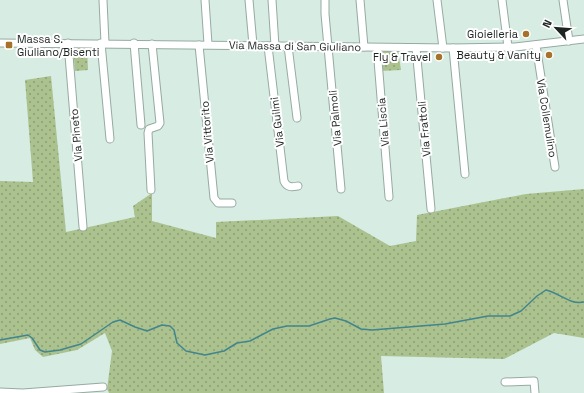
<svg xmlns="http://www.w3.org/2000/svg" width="584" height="393" font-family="'Space Grotesk',sans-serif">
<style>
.grass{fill:url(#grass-dots)}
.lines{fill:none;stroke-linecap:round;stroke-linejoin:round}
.stream{stroke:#41858d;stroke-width:1.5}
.minor-casing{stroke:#96aaa1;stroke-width:9}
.minor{stroke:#fff;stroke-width:7}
.poi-dot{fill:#a7712c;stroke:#fff;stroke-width:1.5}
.labels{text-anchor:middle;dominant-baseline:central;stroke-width:4;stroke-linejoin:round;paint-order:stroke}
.poi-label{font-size:11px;fill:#1d2421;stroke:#fff;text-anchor:end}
.street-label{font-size:11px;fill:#1d2421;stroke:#fff}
</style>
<defs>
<pattern id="grass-dots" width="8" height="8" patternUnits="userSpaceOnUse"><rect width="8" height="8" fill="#abc28f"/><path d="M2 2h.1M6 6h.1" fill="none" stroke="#8b9d74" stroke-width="1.8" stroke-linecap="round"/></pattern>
</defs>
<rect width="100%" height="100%" fill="#d7ece3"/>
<g class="grass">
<polygon points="87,46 88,70 75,71 73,47"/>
<polygon points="398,50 401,70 380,71 379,51"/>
<polygon points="51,76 66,232 135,217 133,206 152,193 152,221 216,238 216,222 338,216 390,246 416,241 417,215 526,194 584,189 584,338 554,333 504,359 381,356 384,393 109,393 107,389 112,351 105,333 77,350 43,357 35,350 30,338 0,344 0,181 33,182 25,80"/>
</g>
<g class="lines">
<path class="stream" d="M0,340L28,335L32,338L40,350L45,352L60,350L81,344L113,322L120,320L135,327L147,331L162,325L170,326L174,330L177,343L186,351L205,355L224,351L237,343L250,341L273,329L287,326H309L330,319L335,318L346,321L361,329L372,330L445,324L488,316H510L521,311L537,296L546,290C559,293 570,305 584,302"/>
<defs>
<g id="minor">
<polyline points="103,0 105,43"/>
<polyline points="205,0 208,44"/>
<polyline points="249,0 253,45"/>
<polyline points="272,0 275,46"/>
<polyline points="325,0 325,14 341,189"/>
<polyline points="360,0 364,47"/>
<polyline points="437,0 443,48"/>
<polyline points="502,0 508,47"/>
<polyline points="563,0 569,41"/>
<polyline points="0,43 453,48 515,47 584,39"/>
<polyline points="68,43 83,227"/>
<polyline points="101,43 110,139"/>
<polyline points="134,43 141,125"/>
<polyline points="199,45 214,198 218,203 232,203"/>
<polyline points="536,45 555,167"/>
<path d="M268,46L284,181C287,188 292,187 298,186"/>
<polyline points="288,46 297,118"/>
<polyline points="377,48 389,197"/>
<polyline points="416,48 431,209"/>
<polyline points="453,48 465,174"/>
<polyline points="151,190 148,133 149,129 158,126 160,123 152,44"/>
<polyline points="505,382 534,381 535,393"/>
<polyline points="0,392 23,393 103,387"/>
</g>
</defs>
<use href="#minor" class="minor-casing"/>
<use href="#minor" class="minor"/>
</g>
<g class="poi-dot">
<circle cx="526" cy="34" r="4"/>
<rect x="5" y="41" width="8" height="8" rx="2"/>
<circle cx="549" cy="55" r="4"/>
<circle cx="439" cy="57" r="4"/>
</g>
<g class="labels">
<g class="poi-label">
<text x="518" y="34">Gioielleria</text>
<text x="17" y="39" text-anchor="start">Massa S.<tspan x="17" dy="13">Giuliano/Bisenti</tspan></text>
<text x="541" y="55">Beauty &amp; Vanity</text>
<text x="431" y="57">Fly &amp; Travel</text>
</g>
<g class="street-label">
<text transform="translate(295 46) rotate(1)">Via Massa di San Giuliano</text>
<text transform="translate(335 118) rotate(-95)">Via Palmoli</text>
<text transform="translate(547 118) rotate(81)">Via Collemulino</text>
<text transform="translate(277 122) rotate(-97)">Via Guilmi</text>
<text transform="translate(383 122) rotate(-95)">Via Liscia</text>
<text transform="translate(424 129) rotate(-95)">Via Frattoli</text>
<text transform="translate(207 132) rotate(-95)">Via Vittorito</text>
<text transform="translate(76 135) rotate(-95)">Via Pineto</text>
</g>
</g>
<g transform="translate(556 28) rotate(296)" stroke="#ffffff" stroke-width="3" paint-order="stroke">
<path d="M0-3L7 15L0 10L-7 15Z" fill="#1d2421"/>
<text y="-6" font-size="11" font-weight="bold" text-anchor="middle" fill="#1d2421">N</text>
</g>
</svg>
